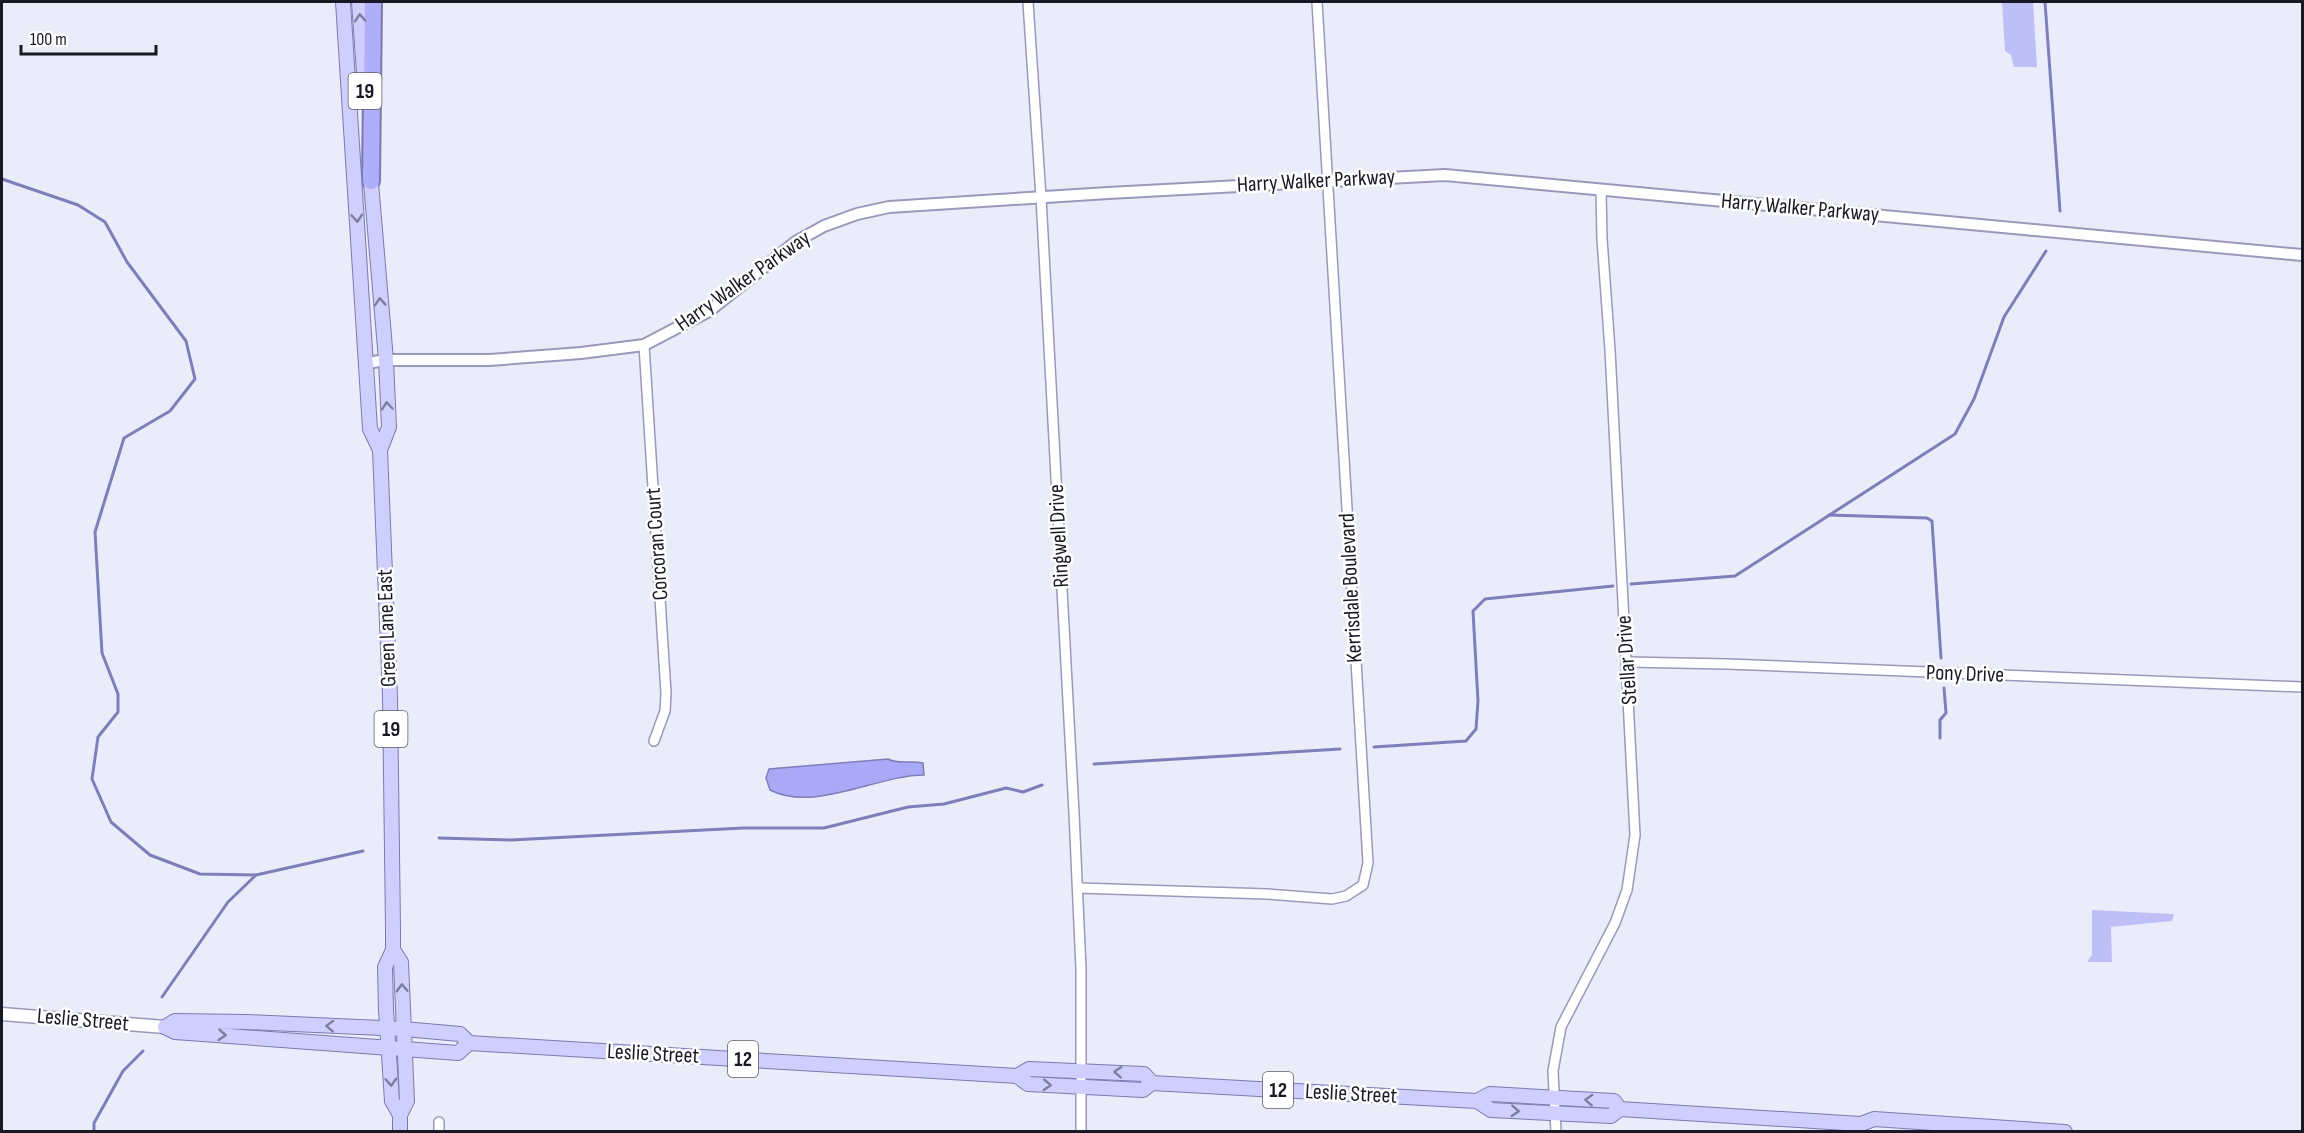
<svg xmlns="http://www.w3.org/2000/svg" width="2304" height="1133" font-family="'Sofia Sans Condensed',sans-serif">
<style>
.green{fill:#bebff7}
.water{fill:#aaa9f8;stroke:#7e7eb9;stroke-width:1.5}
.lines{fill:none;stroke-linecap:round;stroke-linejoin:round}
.stream{stroke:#7e7eb9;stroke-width:3}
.minor-casing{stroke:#99b;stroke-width:12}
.tertiary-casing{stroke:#99b;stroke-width:14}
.secondary-casing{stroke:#99b;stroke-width:15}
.primary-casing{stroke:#7a7ab0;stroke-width:16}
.motorway-casing{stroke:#7a7ab0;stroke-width:20}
.minor{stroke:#fff;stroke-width:9}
.tertiary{stroke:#fff;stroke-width:10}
.secondary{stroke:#fff;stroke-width:12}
.primary{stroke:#cfcefd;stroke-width:14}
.motorway{stroke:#afaefb;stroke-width:16}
.oneway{stroke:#7d7d9c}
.labels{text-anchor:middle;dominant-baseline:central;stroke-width:5;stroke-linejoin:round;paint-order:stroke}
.shield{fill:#fff;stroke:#5e5e66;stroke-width:1.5}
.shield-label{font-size:21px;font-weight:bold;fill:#191925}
.street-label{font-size:22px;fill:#191925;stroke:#fff}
</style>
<rect width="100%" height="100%" fill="#ebecfa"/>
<g class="green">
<polygon points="2002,2 2033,2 2037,67 2014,67 2011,55 2005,51"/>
<polygon points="2092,910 2173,914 2174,914 2172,921 2111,927 2112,962 2087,962 2092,955"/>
</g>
<path class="water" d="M888,759C899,765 911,760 923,763L924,775C877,775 815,813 770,790L766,778L769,769Z"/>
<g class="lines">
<g class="stream">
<polyline points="2045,2 2060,211"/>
<polyline points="2,179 78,205 105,222 127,262 186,341 195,379 170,411 124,438 95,532 102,653 118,694 118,712 98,737 92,779 111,822 150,855 200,874 256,875 363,851"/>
<polyline points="1829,515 1927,518 1932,521 1941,658"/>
<polyline points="1631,584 1735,576 1955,434 1974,399 2004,317 2046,251"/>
<polyline points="1940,738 1940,720 1946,713 1944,688"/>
<polyline points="1374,747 1466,741 1476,729 1478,701 1473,611 1485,599 1613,586"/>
<polyline points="1094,764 1340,749"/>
<polyline points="439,838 511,840 743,828 824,828 908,807 944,804 1006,788 1023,792 1042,785"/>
<polyline points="162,997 228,902 256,875"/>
<polyline points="94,1132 94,1123 123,1071 143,1051"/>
</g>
<defs>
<g id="minor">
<polyline points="1028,2 1041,197 1074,813 1081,969 1081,1132"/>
<polyline points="644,345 666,693 665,711 654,741"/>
<polyline points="1627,662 1727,664 2302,687"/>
<polyline points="1078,888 1268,894 1332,899 1346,896 1363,885 1368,863 1317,2"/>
<polyline points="439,1122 439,1132"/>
<polyline points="1556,1132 1553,1071 1561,1027 1615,923 1627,890 1635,835 1610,350 1602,239 1601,190"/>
</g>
<polyline id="tertiary" points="367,363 386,360 489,360 581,353 644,345 709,311 797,241 824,226 857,214 889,207 1108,193 1445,175 2302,255"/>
<polyline id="secondary" points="2,1014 165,1027"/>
<g id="primary">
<polyline points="343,2 370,429 380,450 390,697 393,929 393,950 385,967 386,1010 392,1101 400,1115"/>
<polyline points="359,2 365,86"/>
<polyline points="370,171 386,360 389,427 380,450"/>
<polyline points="393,950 401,962 407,1101 400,1115 400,1132"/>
<polyline points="165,1027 175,1032 458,1053 469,1043 1017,1076 1029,1069 1144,1074 1152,1083"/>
<polyline points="165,1027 175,1021 247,1022 404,1029 460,1034 469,1043"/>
<polyline points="1017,1076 1028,1084 1143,1090 1152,1083 1477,1101 1490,1094 1614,1101 1620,1109"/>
<polyline points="1477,1101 1491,1110 1611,1116 1620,1109 1861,1124 1874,1119 2065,1132"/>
</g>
<polyline id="motorway" points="371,181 373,2"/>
</defs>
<use href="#minor" class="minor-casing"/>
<use href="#tertiary" class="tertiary-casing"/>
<use href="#secondary" class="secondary-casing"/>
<use href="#primary" class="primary-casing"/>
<use href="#motorway" class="motorway-casing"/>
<use href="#minor" class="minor"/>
<use href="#tertiary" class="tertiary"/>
<use href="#secondary" class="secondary"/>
<use href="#primary" class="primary"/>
<use href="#motorway" class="motorway"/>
</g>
<defs><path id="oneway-chevron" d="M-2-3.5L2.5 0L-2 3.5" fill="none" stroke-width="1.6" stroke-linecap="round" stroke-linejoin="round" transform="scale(1.5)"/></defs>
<g class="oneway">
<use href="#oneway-chevron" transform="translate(360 18) rotate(-94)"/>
<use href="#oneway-chevron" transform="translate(357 218) rotate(86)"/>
<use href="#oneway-chevron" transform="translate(380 302) rotate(-94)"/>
<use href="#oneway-chevron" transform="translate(387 406) rotate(-95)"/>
<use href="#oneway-chevron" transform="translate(402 988) rotate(-93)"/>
<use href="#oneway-chevron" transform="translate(330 1026) rotate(-178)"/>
<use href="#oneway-chevron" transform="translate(222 1035) rotate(4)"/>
<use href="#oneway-chevron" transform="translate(1118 1072) rotate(-177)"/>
<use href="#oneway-chevron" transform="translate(391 1082) rotate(87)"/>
<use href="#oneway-chevron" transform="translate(1047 1085) rotate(3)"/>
<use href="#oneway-chevron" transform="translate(1589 1100) rotate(-177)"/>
<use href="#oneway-chevron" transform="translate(1515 1111) rotate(3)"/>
</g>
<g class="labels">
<g class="shield">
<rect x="348.5" y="73" width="33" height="36" rx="4.5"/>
<rect x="374.5" y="711" width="33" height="36" rx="4.5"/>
<rect x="728" y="1041" width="30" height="36" rx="4.5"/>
<rect x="1263" y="1072" width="30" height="36" rx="4.5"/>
</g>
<g class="shield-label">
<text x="365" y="91">19</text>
<text x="391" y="729">19</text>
<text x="743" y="1059">12</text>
<text x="1278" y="1090">12</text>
</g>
<g class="street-label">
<text transform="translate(1316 181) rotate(-3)">Harry Walker Parkway</text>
<text transform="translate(1800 208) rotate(5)">Harry Walker Parkway</text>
<text transform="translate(743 281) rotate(-35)">Harry Walker Parkway</text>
<text transform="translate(1059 536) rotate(-93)">Ringwell Drive</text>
<text transform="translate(657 544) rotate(-94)">Corcoran Court</text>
<text transform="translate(1351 588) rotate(-93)">Kerrisdale Boulevard</text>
<text transform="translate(387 628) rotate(-92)">Green Lane East</text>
<text transform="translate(1627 660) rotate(-94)">Stellar Drive</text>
<text transform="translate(1965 674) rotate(2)">Pony Drive</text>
<text transform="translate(83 1020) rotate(5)">Leslie Street</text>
<text transform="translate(653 1054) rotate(3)">Leslie Street</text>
<text transform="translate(1351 1094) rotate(3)">Leslie Street</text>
</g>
</g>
<rect width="2304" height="1133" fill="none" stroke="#191925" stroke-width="6"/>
<path d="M21 45v9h135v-9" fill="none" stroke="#191925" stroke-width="3"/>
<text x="30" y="45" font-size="18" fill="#191925" stroke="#ffffff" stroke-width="4.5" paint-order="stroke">100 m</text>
</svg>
